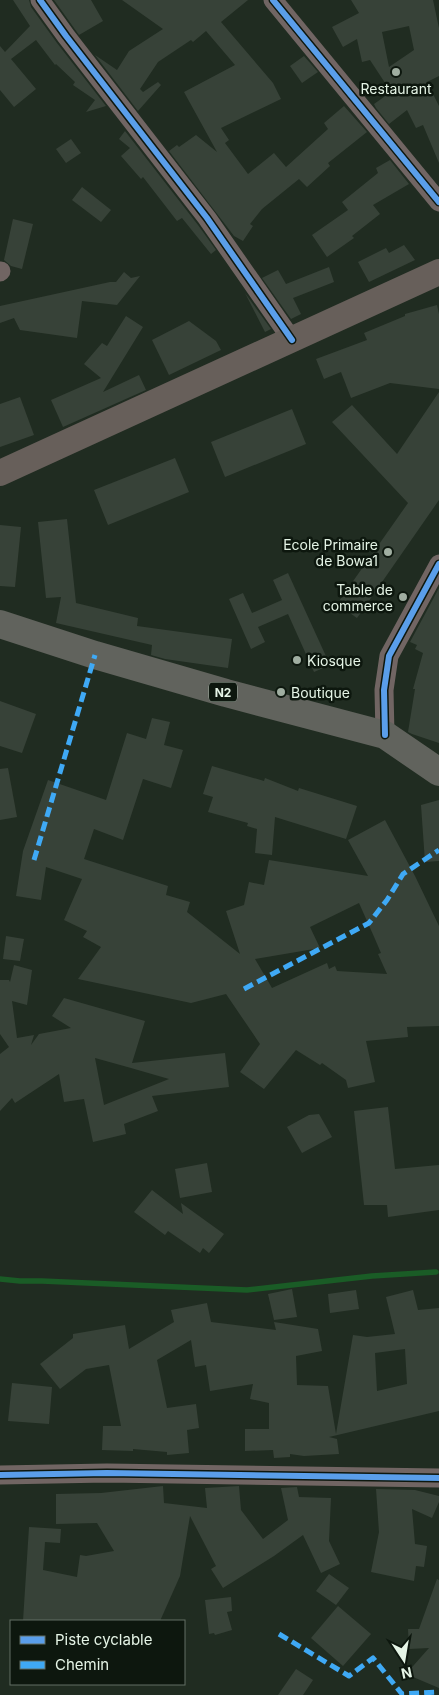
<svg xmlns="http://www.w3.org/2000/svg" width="439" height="1695" font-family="Inter,sans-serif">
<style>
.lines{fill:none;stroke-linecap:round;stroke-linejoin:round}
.stream{stroke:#1a5c26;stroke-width:5.5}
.building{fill:#374238;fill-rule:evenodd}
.street{stroke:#716563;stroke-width:19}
.secondary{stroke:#675f5a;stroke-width:26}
.highway{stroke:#61635d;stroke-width:28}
.quiet{stroke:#3fa9f5;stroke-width:5;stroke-dasharray:10 5;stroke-linecap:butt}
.cycleway-casing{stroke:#0d170e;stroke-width:9}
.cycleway{stroke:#5a9eea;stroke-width:6}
.poi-dot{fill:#a0aea1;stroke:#0d170e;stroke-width:2}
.labels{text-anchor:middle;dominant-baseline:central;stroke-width:5;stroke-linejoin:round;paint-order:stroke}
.shield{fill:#0d170e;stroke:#a4b2a5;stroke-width:1}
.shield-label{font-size:12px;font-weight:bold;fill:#e5f4e6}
.poi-label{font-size:14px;fill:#e5f4e6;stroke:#0d170e;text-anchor:end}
</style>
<rect width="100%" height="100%" fill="#202c21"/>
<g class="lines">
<polyline class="stream" points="0,1279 20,1281 42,1281 247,1290 372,1276 436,1272"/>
</g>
<g class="building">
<polygon points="13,0 29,0 31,7 57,43 106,106 86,112 95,100 73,85 75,82 56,64 55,65 36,40 11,59 36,89 14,107 0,90 0,46 5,52 30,26"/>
<polygon points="54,0 91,0 103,21 79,35"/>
<polygon points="122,0 248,0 221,22 273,83 281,99 221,128 229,140 225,143 248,174 274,153 286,167 328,129 324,123 344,106 367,132 328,163 330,166 307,187 299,179 262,209 250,224 253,226 243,241 234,236 169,151 177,145 179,147 196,135 217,152 184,92 235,65 206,31 193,42 191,40 158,62 140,89 143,92 158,82 161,85 138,111 95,55 117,70 129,51 163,29"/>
<path d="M351,0H433L439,28V76L427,82L439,106V163L423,125L416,128L407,110L389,124L376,108L374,104L391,92L370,60L362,62L357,39L343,47L332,27L359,13ZM409,26L414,50L389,67L382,32Z"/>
<polygon points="304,56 318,72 302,83 290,66"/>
<polygon points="125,131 198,225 216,250 211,254 182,218 177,221 143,177 141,179 121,156 130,148 119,139"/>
<polygon points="71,139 81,153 66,163 56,149"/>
<polygon points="390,160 409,184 373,205 380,214 352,236 354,238 327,257 312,235 348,210 342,202 378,173 376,168"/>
<polygon points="82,187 111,210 101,222 72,200"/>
<polygon points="13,219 33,224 22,269 11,266 4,260"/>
<polygon points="404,245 415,260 369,282 358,262 386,248 389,253"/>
<polygon points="329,267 334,282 293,298 301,314 291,319 262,278 278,270 286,284"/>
<polygon points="124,272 131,278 140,276 117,305 82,301 77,338 20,330 14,318 0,323 0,306 110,282 116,282"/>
<polygon points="245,293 271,329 265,332"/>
<polygon points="437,305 439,314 439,389 390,383 351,398 341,372 324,379 316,359 367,340 364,333 405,316 405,314"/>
<polygon points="126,316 143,327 103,392 139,375 146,390 63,427 51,400 101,378 84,364 102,343 107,346"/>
<polygon points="189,321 216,341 221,350 169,375 152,340"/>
<polygon points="439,392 439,500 357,618 337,604 408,503 332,422 352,405 397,454"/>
<polygon points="20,397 34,435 0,447 0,404"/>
<polygon points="292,409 306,444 225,477 211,442"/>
<polygon points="175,458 189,492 108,525 94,490"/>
<polygon points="67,519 76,603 138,618 137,626 232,639 228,668 165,659 151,655 152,645 56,623 61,597 46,598 38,522"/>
<polygon points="0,525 21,527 15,587 0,586"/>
<polygon points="288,573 330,665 314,672 288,614 258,627 265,642 251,649 229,599 243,593 252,613 282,600 273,580"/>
<polygon points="439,588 439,743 412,734 408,732 415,689 413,689 423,653 415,649 417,645 410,642"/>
<polygon points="0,701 36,714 22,753 0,746"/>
<path d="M152,718L170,722L164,745L183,750L171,788L143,779L123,840L94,829L84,859L168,886L166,895L190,902L187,912L240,954L226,911L244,905L249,882L264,885L269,860L368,876L348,840L385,820L415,876L439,926V1026L407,1027L408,1037L366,1041L375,1082L348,1088L346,1080L322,1063L320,1065L296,1050L264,1089L240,1072L260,1044L226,994L191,1003L78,979L101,947L83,937L87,931L64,920L82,879L46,867L41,900L16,896L23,851L48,780L106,800L127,733L146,739ZM359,903L375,939L381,953L378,954L387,974L337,971L335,966L329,969L327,963L272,988L255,959L320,948L310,927Z"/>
<polygon points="212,766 264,781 265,778 298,791 299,788 357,806 346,839 275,817 272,855 255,853 257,829 247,826 248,823 208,812 213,797 203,794"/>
<polygon points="8,768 17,817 0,820 0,769"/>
<polygon points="439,800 439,861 425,862 421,805"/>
<polygon points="6,936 24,939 20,961 3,959"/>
<path d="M14,965L32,970L27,1005L12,1001L17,1038L34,1035L31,1045L39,1034L71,1028L52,1016L64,998L145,1021L132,1063L225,1053L229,1087L152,1096L158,1111L124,1124L126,1134L93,1142L84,1099L64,1102L59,1074L15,1103L12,1098L0,1111V1054L9,1047L0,1034V980H9L10,982ZM95,1058L131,1068L169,1079L104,1105Z"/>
<polygon points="388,1107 395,1169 439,1165 439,1210 388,1217 387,1205 364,1205 354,1111"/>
<polygon points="319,1114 332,1137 302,1153 287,1127 309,1115"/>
<polygon points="207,1163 212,1192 180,1198 175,1169"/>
<polygon points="152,1190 183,1214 181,1203 224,1234 209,1253 203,1248 200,1253 168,1231 165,1235 134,1212"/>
<polygon points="292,1289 297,1317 274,1320 268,1294"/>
<polygon points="356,1290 359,1309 330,1313 328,1294"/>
<path d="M413,1290L418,1310L439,1308V1411L329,1437L337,1439L339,1454L304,1456L290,1454V1457L274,1458L273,1450L245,1451V1429H269V1403L250,1399L253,1384L210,1391L206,1365L195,1367L191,1340L157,1360L167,1408L196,1404L199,1428L187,1430L189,1453L167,1455V1452L133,1449V1451L102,1450L103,1426H121L109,1365L86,1369L60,1389L40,1364L73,1338V1334L125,1325L129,1349L174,1322L171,1310L207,1303L211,1322L276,1330L274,1322L318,1329L322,1351L296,1356L297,1385L328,1386L336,1434L353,1335L367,1337L395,1334L386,1297ZM405,1349L407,1384L377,1391L375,1353Z"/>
<polygon points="12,1383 52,1387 49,1424 8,1421"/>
<polygon points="163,1486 164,1503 207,1508 205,1488 239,1486 241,1510 263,1539 288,1520 281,1488 297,1487 299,1497 331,1498 329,1541 340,1564 321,1573 303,1535 274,1556 223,1588 211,1569 216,1566 190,1516 180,1576 160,1621 23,1621 29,1527 61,1529 60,1543 45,1542 43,1570 77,1577 80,1555 86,1556 114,1551 97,1523 56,1524 56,1494 101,1493"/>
<polygon points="376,1489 415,1490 439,1496 439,1502 432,1518 412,1509 415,1544 427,1546 424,1567 416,1566 414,1581 371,1572 379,1532"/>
<polygon points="329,1574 349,1588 336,1605 316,1591"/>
<polygon points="437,1579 439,1580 439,1688 406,1674 429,1648 409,1649 408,1629 419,1629"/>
<polygon points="231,1597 232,1611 227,1612 232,1630 215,1635 214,1633 209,1634 205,1600"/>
<polygon points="338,1606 371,1634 343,1666 311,1638"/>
<polygon points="296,1669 313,1680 303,1695 278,1695"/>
</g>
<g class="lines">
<g class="street">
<polyline points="40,0 66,36 207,218 292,340"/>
<polyline points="273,0 439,202"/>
<polyline points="0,272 1,271"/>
<polyline points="385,735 384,690 389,656 439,564"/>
<polyline points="0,1475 107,1473 439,1478"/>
</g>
<polyline class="secondary" points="0,473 439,272"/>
<polyline class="highway" points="0,624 95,655 226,693 385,735 439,772"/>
<g class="quiet">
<polyline points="34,860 95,655"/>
<polyline points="244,989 369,923 387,900 403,874 439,850"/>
<polyline points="279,1634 349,1676 373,1658 402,1694 439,1692"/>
</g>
<defs>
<g id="cycleway">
<polyline points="40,0 66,36 207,218 292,340"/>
<polyline points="273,0 439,202"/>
<polyline points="385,735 384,690 389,656 439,564"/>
<polyline points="0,1475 107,1473 439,1478"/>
</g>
</defs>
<use href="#cycleway" class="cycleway-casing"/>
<use href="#cycleway" class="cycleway"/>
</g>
<g class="poi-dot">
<circle cx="396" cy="72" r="5"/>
<circle cx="388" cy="552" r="5"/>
<circle cx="403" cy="597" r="5"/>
<circle cx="297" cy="660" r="5"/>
<circle cx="281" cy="692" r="5"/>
</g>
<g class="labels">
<rect class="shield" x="209" y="682.5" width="28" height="19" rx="4"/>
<g class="shield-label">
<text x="223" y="692">N2</text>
</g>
<g class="poi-label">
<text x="396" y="88" text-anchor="middle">Restaurant</text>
<text x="378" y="544">Ecole Primaire<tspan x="378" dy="16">de Bowa1</tspan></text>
<text x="393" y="589">Table de<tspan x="393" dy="16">commerce</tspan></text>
<text x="307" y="660" text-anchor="start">Kiosque</text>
<text x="291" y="692" text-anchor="start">Boutique</text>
</g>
</g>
<rect x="10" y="1620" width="175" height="65" fill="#0d170e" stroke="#636f64"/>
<rect x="20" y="1636" width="25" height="8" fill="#5a9eea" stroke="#636f64"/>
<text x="55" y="1645" font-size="15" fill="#e5f4e6">Piste cyclable</text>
<rect x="20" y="1661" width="25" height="8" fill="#3fa9f5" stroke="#636f64"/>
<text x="55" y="1670" font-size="15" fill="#e5f4e6">Chemin</text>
<g transform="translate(404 1660) rotate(168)" stroke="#0d170e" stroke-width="4" paint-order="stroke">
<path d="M0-4L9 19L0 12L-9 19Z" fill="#e5f4e6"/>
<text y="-8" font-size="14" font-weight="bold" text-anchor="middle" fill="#e5f4e6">N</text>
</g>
</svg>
